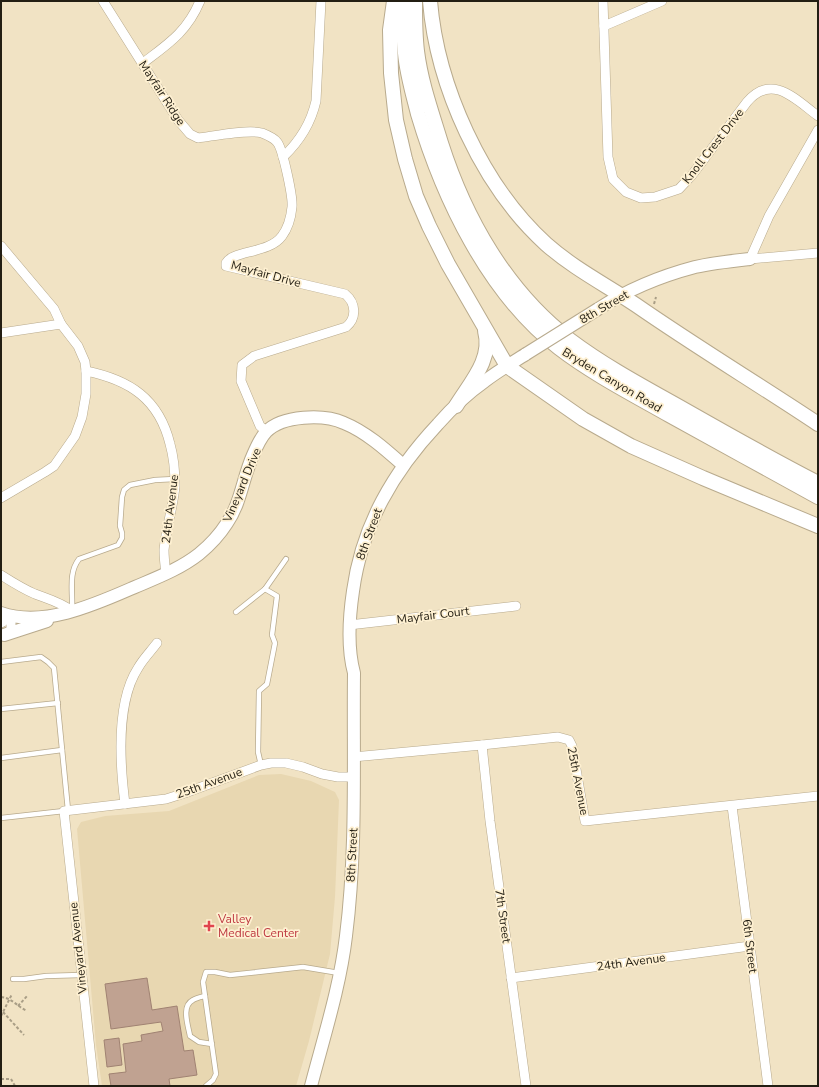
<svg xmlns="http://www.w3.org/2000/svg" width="819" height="1087" font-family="'Nunito Sans',sans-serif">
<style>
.built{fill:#e8d7b1}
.building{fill:#c0a291;stroke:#a08272}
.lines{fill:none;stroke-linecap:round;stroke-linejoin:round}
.lane-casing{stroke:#b8aa8d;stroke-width:6}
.street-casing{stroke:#b8aa8d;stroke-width:10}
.secondary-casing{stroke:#b8aa8d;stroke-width:14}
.primary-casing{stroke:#b8aa8d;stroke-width:16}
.path{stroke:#a99e86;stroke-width:2;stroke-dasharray:3 2;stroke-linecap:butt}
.lane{stroke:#fff;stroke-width:4.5}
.street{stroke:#fff;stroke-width:9}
.secondary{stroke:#fff;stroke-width:12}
.primary{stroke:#fff;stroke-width:14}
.secondary-bridge-casing{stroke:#b8aa8d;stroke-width:14;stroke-linecap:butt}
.secondary-bridge{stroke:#fff;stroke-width:12}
.health-dot{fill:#e0444e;stroke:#fef0d1;stroke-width:1.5}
.labels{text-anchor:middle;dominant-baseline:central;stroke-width:3.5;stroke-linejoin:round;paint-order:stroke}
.street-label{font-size:12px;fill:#231e13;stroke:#fef0d1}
.health-label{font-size:12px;fill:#be3a42;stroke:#fef0d1;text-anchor:start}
</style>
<rect width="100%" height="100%" fill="#f1e3c4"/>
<polygon class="built" points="281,774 311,781 335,792 339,800 335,897 330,954 309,1041 296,1086 102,1086 96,1045 77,829 81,822 105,816 169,811 259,775"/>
<g class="building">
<polygon points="147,978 152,1010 177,1006 184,1051 193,1050 197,1075 169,1079 170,1086 111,1086 109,1074 126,1072 123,1044 142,1041 141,1035 163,1031 161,1022 111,1029 105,984"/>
<polygon points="119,1038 122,1065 107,1067 104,1040"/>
</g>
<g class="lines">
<defs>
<g id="lane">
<path d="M72,609C73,592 68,573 79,559L118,545L122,538V533L120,526L122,497L124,490L130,485L155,480L175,479"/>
<polyline points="236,612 265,589 286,559"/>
<polyline points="1,662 41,657 48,662 54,668 68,810"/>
<polyline points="1,709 58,703"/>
<polyline points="1,758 62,750"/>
<polyline points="261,765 258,752 259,691 267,684 275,643 272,635 277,596 265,589"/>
<polyline points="1,818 64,811"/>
<polyline points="13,979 24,979 46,976 81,975"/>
<path d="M205,996C201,997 196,998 193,1000C181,1006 188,1025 190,1036L199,1042L212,1044"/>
<polyline points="206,1086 213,1080 216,1074 203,982 206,972 215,972 230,975 303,967 339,973"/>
</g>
<g id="street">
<path d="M103,1L178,120L190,134L198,138C214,136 248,129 262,133C267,135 274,138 277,142C283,149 293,197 292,207C291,217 288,228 282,236C269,254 233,250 226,263V266L345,294C356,303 357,318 346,327L254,356L242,365L241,381L260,426L266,431"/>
<path d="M603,1L608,157L613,179L626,192L641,198L655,197L679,189L692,175L747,102C772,73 795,99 818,116"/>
<polyline points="604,26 662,1"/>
<path d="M143,63C168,44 187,32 200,1"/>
<polyline points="818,130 769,216 750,259 818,253"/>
<path d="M283,157C300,141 311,123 316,101L321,1"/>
<polyline points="1,246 54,309 61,324"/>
<polyline points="1,333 61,324 78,346 85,362 86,371 86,394 82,417 75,436 54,466 45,472 1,498"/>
<path d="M86,371C130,380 159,399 170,444C174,458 175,472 175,486C173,508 166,528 164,550C164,558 165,566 166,574"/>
<path d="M1,575C12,582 23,589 35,594C48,599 60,602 72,611"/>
<polyline points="1,623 3,622 4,614"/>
<polyline points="349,625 516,606"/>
<polyline points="4,635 11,630 11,615"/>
<polyline points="482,745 490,821 526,1086"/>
<polyline points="353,757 482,745 558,737 569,740 572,746 585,821 818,796"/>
<path d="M125,804C120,765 116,702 138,668C143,659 151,651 157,643"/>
<polyline points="732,806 768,1086"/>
<polyline points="511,978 750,946"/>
<polyline points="94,1086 64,811 166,799 185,793 261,765 271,763 286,763 303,767 322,774 338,777 353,777"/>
</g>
<g id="secondary">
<path d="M598,309C627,290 661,276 695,267C713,263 732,261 750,259"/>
<path d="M1,613C44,628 96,604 135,587C156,578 180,569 199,554C210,545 220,534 227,523C241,503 243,477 253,455C256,448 261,437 266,432C282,415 324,414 344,423C366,432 385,449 403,465"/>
<polyline points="4,635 47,621"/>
<path d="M311,1086C324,1036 340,987 346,936C357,849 353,761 354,673C347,647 349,618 353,591C362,525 393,472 438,424C452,408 468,393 485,381C498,371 512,363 526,354"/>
</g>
<g id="primary">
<polyline points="394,1 390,30 391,73 396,120 405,159 416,196 429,226 448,264 507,366 583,419 631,446 703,478 818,526"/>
<path d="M403,1C403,18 403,36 405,53C407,74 413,94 418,114C443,198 488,293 559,348C593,374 632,394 669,415C719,442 768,470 818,497"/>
<path d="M415,1C415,18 415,35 417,51C421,83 432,113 441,143C465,218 506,291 570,340C606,367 646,388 685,410C729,435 773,460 818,483"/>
<path d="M430,1C437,86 482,186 546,244C573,268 606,285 636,305C695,346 758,384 818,424"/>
<path d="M456,406C470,383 493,359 485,331"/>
</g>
</defs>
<use href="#lane" class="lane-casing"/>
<use href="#street" class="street-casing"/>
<use href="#secondary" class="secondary-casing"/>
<use href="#primary" class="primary-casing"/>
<g class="path">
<polyline points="654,304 656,297"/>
<polyline points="1,970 2,970"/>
<path d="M1,997C12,998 18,1007 27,1011"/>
<polyline points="18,1006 28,995"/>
<polyline points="3,1012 24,1035"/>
<polyline points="1,1016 12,994"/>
<polyline points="1,1079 11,1079 15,1086"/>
</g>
<use href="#lane" class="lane"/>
<use href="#street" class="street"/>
<use href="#secondary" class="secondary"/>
<use href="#primary" class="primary"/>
<defs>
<polyline id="secondary-bridge" points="526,354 598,309"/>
</defs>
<use href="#secondary-bridge" class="secondary-bridge-casing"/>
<use href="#secondary-bridge" class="secondary-bridge"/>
</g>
<path class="health-dot" d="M207 920h4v4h4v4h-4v4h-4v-4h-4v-4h4z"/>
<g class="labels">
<g class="street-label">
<text transform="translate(162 93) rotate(57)">Mayfair Ridge</text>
<text transform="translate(713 146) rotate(-52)">Knoll Crest Drive</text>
<text transform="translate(266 274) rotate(15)">Mayfair Drive</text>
<text transform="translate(604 307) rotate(-30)">8th Street</text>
<text transform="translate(612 380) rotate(31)">Bryden Canyon Road</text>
<text transform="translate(242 485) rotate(-67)">Vineyard Drive</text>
<text transform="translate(170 509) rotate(-83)">24th Avenue</text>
<text transform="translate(369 534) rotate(-70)">8th Street</text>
<text transform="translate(433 615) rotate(-7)">Mayfair Court</text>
<text transform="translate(578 781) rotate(79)">25th Avenue</text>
<text transform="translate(209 783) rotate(-20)">25th Avenue</text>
<text transform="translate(352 855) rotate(-87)">8th Street</text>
<text transform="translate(503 916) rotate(82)">7th Street</text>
<text transform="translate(750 946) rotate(83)">6th Street</text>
<text transform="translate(78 948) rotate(-96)">Vineyard Avenue</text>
<text transform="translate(631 962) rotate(-8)">24th Avenue</text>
</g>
<g class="health-label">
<text x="218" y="919">Valley<tspan x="218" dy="14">Medical Center</tspan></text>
</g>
</g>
<rect width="819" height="1087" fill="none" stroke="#231e13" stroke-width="4"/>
</svg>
